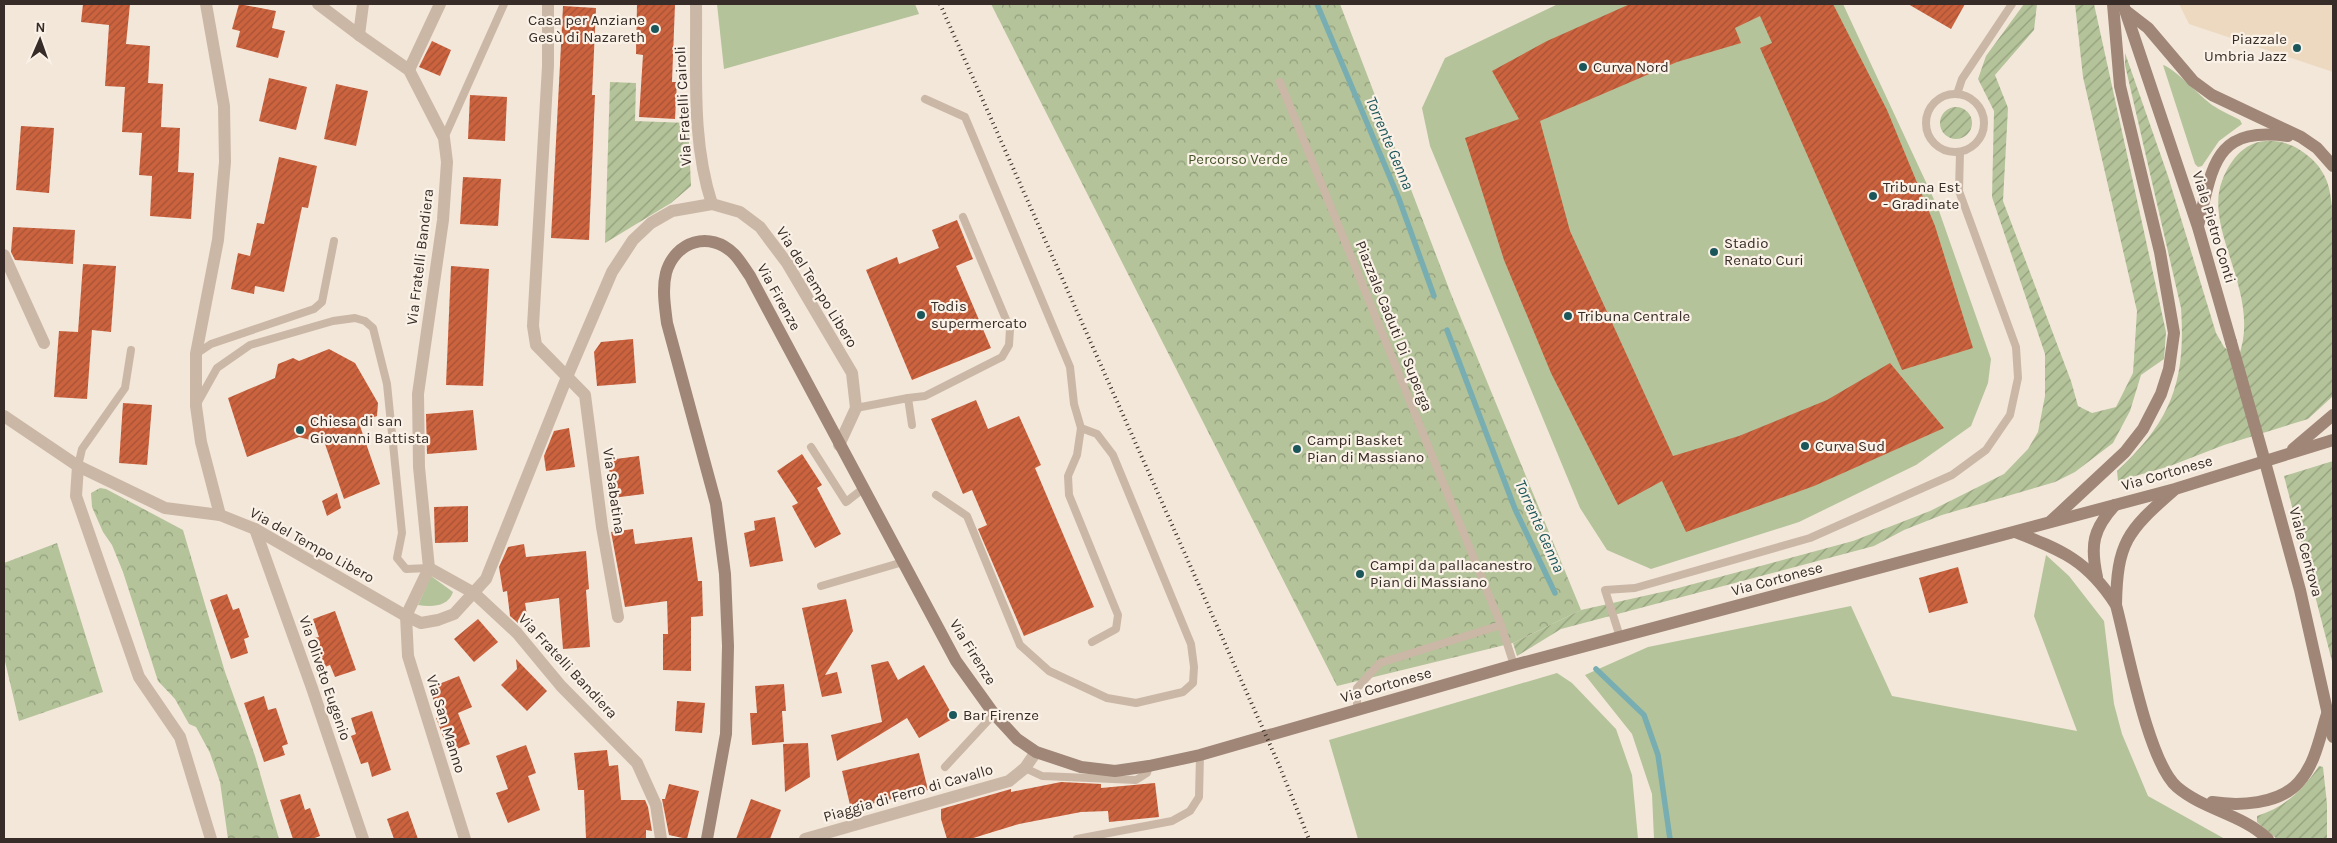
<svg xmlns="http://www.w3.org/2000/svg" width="2337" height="843" font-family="Karla,sans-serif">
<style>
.grass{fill:#b4c399}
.park{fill:url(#park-crowns)}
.garden{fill:url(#garden-furrows)}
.plaza{fill:#ecd9c0}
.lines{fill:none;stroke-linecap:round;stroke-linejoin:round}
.stream{stroke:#78aeb1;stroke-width:5.5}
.building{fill:url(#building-hatch)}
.lane{stroke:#cbb7a6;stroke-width:8}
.street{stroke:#cbb7a6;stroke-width:12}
.secondary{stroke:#9f8677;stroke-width:12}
.rail{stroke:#372c27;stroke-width:4;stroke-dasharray:1 4;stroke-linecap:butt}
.secondary-bridge{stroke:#9f8677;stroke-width:12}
.poi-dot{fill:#1b565a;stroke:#faf1e7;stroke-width:2}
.labels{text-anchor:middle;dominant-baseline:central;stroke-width:4.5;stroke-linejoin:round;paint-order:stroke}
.poi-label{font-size:15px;fill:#372c27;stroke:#faf1e7;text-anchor:start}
.street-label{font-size:15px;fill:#372c27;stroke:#faf1e7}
.park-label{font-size:15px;fill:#46562a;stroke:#faf1e7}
.water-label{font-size:16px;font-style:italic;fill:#1b565a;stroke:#faf1e7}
</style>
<defs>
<pattern id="park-crowns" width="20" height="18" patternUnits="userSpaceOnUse" patternTransform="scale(1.25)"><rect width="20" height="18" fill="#b4c399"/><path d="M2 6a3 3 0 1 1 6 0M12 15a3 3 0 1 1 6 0" fill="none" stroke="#939f7d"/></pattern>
<pattern id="garden-furrows" width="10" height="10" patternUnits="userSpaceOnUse" patternTransform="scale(1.25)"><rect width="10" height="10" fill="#b4c399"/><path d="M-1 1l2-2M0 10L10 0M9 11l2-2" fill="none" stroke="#939f7d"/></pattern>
<pattern id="building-hatch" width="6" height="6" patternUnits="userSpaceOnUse" patternTransform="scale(1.25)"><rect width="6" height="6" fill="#cc633f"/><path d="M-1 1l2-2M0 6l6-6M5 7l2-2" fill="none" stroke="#a65235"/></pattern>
</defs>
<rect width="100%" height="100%" fill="#f3e7da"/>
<g class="grass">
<polygon points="717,4 915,4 919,14 724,69"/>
<polygon points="1558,4 1756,4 1763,18 1774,4 1843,4 1938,208 1991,359 1988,383 1971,426 1916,465 1799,522 1651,569 1607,550 1580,508 1430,146 1422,108 1445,58"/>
<path d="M2163,65C2174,68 2200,96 2212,105C2221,111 2231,115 2240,120L2242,124L2219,141L2202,166L2198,167L2195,164Z"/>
<polygon points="2046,555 2069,576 2104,621 2114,704 2122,734 2148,796 2225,839 1654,839 1652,794 1632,734 1585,675 1648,647 1851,606 1892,696 2077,731 2034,616"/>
<path d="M431,576L453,592C448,607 432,607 418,605Z"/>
<polygon points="1557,673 1572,683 1616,729 1632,775 1638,839 1358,839 1329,740"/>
</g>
<g class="park">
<polygon points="991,4 1340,4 1451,294 1581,610 1513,643 1337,686"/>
<polygon points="100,488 106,489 183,530 225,672 255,756 279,839 228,839 220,782 210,753 196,727 189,724 175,699 158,681 123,572 112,545 103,532 92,507 91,493"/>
<polygon points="57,543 103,692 19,721 4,657 4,563"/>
</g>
<g class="garden">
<polygon points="2024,4 2037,4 2034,30 1995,75 2008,108 2003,201 2071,381 2078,406 2092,413 2116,407 2133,373 2137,311 2083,77 2075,4 2094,4 2166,332 2164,359 2141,375 2130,411 2113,443 2075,472 2055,482 1942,515 1904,530 1874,546 1561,629 1517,656 1513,643 1581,610 1671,590 1853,541 1930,511 2004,474 2028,449 2038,432 2045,396 2045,354 1992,197 1994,111 1978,79 1986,56"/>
<path d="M2125,53L2168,176L2216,333L2224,347L2238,358C2263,295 2203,231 2222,181C2235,147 2259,132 2293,146C2303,151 2315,160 2321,170C2331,184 2331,201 2333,217V396L2308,419L2224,445L2170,466L2118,481L2117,471C2171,421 2186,382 2181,308L2125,65Z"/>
<polygon points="610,82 636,83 635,121 688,123 691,186 671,203 605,243"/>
<circle cx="1956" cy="123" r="16"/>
<polygon points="2333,461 2333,665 2284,476"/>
<path d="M2319,766L2323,767L2327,804V839H2277L2257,822V816C2285,807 2302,791 2319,766Z"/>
</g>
<polygon class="plaza" points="2179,4 2333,4 2333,72 2189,24"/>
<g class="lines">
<g class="stream">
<polyline points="1317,4 1399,199 1434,296"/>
<polyline points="1447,330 1515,509 1555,593"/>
<polyline points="1596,669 1644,715 1658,755 1670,839"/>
</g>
</g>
<g class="building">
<polygon points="83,4 130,4 126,44 150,46 148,83 163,84 161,127 180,128 178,172 194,173 191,219 150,216 152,176 139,175 142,133 122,132 125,87 105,86 109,25 81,22"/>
<polygon points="239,4 276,11 272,28 285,31 278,58 236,47 240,31 232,29"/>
<polygon points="637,4 675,4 672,82 677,82 675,119 639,117 643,55 636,54"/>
<polygon points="1630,4 1833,4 1887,110 1935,226 1973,348 1902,370 1760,48 1772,43 1760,16 1735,28 1741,43 1677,62 1540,121 1570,231 1673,456 1739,436 1827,400 1890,363 1944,428 1814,486 1686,532 1662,481 1618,505 1551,373 1504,260 1465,138 1519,119 1492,71 1547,41"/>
<polygon points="1908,4 1965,4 1951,29"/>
<polygon points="563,6 596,8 592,95 595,95 589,240 551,238"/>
<polygon points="432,41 451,50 440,76 419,67"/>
<polygon points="269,78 307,87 296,130 259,121"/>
<polygon points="336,84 368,91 356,146 324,139"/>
<polygon points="470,95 507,97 505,141 468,139"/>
<polygon points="21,126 54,128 49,193 16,190"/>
<polygon points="279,157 317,166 308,208 302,207 284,292 255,286 254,294 231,289 238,253 250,256 257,223 264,224"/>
<polygon points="463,177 501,179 498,226 460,224"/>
<polygon points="957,220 973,259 956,266 991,348 912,380 866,270 897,257 899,264 939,248 932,230"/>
<polygon points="13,227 75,230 73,264 15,260 11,252"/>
<polygon points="83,264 116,266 111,332 92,330 87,399 54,397 59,331 78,332"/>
<polygon points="451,266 489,269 483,386 446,385"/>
<polygon points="633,339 636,383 597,386 594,352 601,342"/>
<polygon points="329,349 355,363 378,403 377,416 359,423 380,484 344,499 325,444 299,437 247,457 228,398 275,378 278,364 293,358 299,361"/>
<polygon points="976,400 988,429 1019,416 1041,465 1035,468 1094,607 1024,636 978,529 987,525 972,490 963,494 931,419"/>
<polygon points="123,403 152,405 147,465 119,463"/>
<polygon points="473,410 477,450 427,454 426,414"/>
<polygon points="569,428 575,467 546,471 544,456 554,431"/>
<polygon points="802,454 822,485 817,488 841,534 815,548 792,506 798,503 777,471"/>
<polygon points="639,456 644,494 612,498 608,460"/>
<polygon points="337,493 341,508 327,516 322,501"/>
<polygon points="468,506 468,542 435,543 434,507"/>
<polygon points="775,517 783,561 750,567 744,533 755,530 754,521"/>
<polygon points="633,529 635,544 692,537 698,581 702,581 703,616 691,617 691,671 663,670 663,634 668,634 667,601 625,607 611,532"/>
<polygon points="524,544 526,557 586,551 589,589 586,590 590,647 563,649 559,598 525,603 528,622 518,623 510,616 507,591 503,592 499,567 508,547"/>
<polygon points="1958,567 1968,603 1929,613 1919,578"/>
<polygon points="227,594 233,610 239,608 249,637 244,639 248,653 231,659 210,600"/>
<polygon points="846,599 853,631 825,675 837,672 842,693 822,697 802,608"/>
<polygon points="335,611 356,670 335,677 330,665 325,667 314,638 319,637 313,619"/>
<polygon points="478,619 498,642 474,662 454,639"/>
<polygon points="516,659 547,691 527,711 501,685 517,669"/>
<polygon points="888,661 898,680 924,665 954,718 919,738 907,718 837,761 831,735 882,722 871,665"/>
<polygon points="459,676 472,707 458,713 470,744 449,752 436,718 440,717 429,688"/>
<polygon points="784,684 786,711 782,711 784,742 752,745 750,713 757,713 755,686"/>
<polygon points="264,696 268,710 276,708 288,744 282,746 285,755 264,762 244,703"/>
<polygon points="677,701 705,703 702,733 675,731"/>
<polygon points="372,711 391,770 372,777 368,762 361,764 351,736 356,734 351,718"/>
<polygon points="808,743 810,777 785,792 783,744"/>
<polygon points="526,745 536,773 528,776 540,810 508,823 496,793 508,789 496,756"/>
<polygon points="607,750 609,766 618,765 621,800 645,800 648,807 652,831 646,830 646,839 586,839 584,790 578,790 574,753"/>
<polygon points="919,753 928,790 851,809 842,771"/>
<polygon points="1061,782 1101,784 1101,788 1155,783 1159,817 1109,822 1108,811 1081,812 1019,824 970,839 947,839 941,819 941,809 1011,789 1011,792"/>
<polygon points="669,784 699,791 687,839 669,835 662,799 665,799"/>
<polygon points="300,794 305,810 310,808 320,836 312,839 293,839 280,800"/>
<polygon points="751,799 781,810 770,839 736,839"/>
<polygon points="408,811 418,839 394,839 387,819"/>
</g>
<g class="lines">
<g class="lane">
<polyline points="1280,82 1501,625 1514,665"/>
<circle cx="1955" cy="123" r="29"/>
<polyline points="1957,94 1962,79 2012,4"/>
<polyline points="925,99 965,117 1070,367 1074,404 1081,428 1077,455 1068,476 1069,495 1118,615 1116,629 1092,642"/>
<polyline points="444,138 504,4"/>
<polyline points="196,354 211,344 314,309 322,302 334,241"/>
<polyline points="908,398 925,396 1002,357 1009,345 1010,329 963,217"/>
<polyline points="198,402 217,368 250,345 333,321 355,318 365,321 373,328 387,384 402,533 397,558 406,569 429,568"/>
<polyline points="856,408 908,398 912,425"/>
<polyline points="811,447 846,502 864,488"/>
<polyline points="78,466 82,449 125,388 131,350"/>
<polyline points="936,495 967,516 1020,645 1049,671 1107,698 1136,703 1183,692 1193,683 1194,667 1191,644 1113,455 1097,434 1081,428"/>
<polyline points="821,586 903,562"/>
<polyline points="1620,637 1605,590 1635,588 1810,538 1952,475 1986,450 2010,415 2018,378 2016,347 1959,191 1960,152"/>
<polyline points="1357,710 1357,688 1380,663 1501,625"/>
<polyline points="945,767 994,714"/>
<polyline points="1025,768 1042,776 1136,780 1147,773 1149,766"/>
<polyline points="1077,839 1172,821 1190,811 1199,797 1200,755"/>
</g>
<g class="street">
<polyline points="206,4 224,106 225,162 218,240 196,354 196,406 201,442 220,515"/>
<polyline points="318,4 359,35 409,70 444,138 447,162 443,220 418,394 419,467 429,568 406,616 408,656 465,839"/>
<polyline points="548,4 548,66 533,326 536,345 585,395 602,527 618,617"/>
<path d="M696,4C697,71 691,140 712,204"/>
<polyline points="359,35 363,4"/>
<polyline points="409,70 440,4"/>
<polyline points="4,255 44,343"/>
<polyline points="4,416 78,466 165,508 220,515 255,529 406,616 421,623 438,620 454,614 486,579 567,377 612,272 633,240 651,223 672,211 712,204 740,212 760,227 787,263 852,373 856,408 839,445"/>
<polyline points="78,466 76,496 139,677 180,737 211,839"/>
<polyline points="255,529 312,688 363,839"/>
<polyline points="429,568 474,593 517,633 561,686 637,763 656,805 661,839"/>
<polyline points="805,839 1009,781 1025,768 1036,752"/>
</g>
<g class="secondary">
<polyline points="2123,4 2198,227 2231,342"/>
<polyline points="2126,11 2148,28 2193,81 2212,95 2301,137 2317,148 2333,166"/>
<path d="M2198,226C2213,167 2213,126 2288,136"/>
<polyline points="2293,449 2333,415"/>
<polyline points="2265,462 2300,590 2333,737"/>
<polyline points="2051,521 2125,452 2143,429 2161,394 2169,369 2174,333 2160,252 2120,86 2113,4"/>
<path d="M2015,532C2062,550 2088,561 2116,605C2127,646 2148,762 2177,787C2204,810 2242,814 2268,839"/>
<path d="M2097,577C2090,545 2093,529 2115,505"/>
<path d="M2116,605C2117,543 2127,531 2173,491"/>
<path d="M2212,802C2238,806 2279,805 2299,782C2316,763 2320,735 2328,711"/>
<path d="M707,839L726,734L728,646L725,574L716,504L667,323C665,307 662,289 666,273C675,241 710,230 734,254C740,260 745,269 750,276L956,661L994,714L1017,739L1036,752L1081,767L1115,771L1149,766L1200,755L1514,665L2175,489L2333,440"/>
</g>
<polyline class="rail" points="940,4 1279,765 1309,839"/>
<polyline class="secondary-bridge" points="2231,342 2265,462"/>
</g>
<g class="poi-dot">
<circle cx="655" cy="29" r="5"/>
<circle cx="2297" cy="48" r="5"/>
<circle cx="1583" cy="67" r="5"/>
<circle cx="1873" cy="196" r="5"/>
<circle cx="1714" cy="252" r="5"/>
<circle cx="921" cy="315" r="5"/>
<circle cx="1568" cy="316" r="5"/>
<circle cx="300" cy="430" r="5"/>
<circle cx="1805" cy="446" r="5"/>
<circle cx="1297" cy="449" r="5"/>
<circle cx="1360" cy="574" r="5"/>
<circle cx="953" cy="715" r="5"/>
</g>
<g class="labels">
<g class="poi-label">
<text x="645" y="20" text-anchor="end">Casa per Anziane<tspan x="645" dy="17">Gesù di Nazareth</tspan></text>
<text x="2287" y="39" text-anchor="end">Piazzale<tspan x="2287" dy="17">Umbria Jazz</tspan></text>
<text x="1593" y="67">Curva Nord</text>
<text x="1883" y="187">Tribuna Est<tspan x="1883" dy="17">- Gradinate</tspan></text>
<text x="1724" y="243">Stadio<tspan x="1724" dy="17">Renato Curi</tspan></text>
<text x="931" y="306">Todis<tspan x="931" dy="17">supermercato</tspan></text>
<text x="1578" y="316">Tribuna Centrale</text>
<text x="310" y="421">Chiesa di san<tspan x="310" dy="17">Giovanni Battista</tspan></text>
<text x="1307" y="440">Campi Basket<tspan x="1307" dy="17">Pian di Massiano</tspan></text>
<text x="1815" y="446">Curva Sud</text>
<text x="1370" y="565">Campi da pallacanestro<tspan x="1370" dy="17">Pian di Massiano</tspan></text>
<text x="963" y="715">Bar Firenze</text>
</g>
<g class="street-label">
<text transform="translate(683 106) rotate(-93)">Via Fratelli Cairoli</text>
<text transform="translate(2214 227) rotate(73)">Viale Pietro Conti</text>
<text transform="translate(420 257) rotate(-83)">Via Fratelli Bandiera</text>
<text transform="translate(817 287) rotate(58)">Via del Tempo Libero</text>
<text transform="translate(779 297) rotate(61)">Via Firenze</text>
<text transform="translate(1394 326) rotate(68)">Piazzale Caduti Di Superga</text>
<text transform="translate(2167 473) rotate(-16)">Via Cortonese</text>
<text transform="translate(614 491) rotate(82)">Via Sabatina</text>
<text transform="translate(312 545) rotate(29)">Via del Tempo Libero</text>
<text transform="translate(2306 552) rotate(75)">Viale Centova</text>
<text transform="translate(1777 579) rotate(-15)">Via Cortonese</text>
<text transform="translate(973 652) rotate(58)">Via Firenze</text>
<text transform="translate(568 666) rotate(47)">Via Fratelli Bandiera</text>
<text transform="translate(325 678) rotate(71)">Via Oliveto Eugenio</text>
<text transform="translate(1386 685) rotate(-16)">Via Cortonese</text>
<text transform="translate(446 724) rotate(73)">Via San Manno</text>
<text transform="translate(908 793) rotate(-16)">Piaggia di Ferro di Cavallo</text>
</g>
<g class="park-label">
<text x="1238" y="159">Percorso Verde</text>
</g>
<g class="water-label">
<text transform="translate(1390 143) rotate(67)">Torrente Genna</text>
<text transform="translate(1540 526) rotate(66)">Torrente Genna</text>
</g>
</g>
<rect width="2337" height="843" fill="none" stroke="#372c27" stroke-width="10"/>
<g transform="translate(40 40) rotate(2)" stroke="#faf1e7" stroke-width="4" paint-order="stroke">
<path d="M0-4L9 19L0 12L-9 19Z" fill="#372c27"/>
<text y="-8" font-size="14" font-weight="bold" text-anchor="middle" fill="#372c27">N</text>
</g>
</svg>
